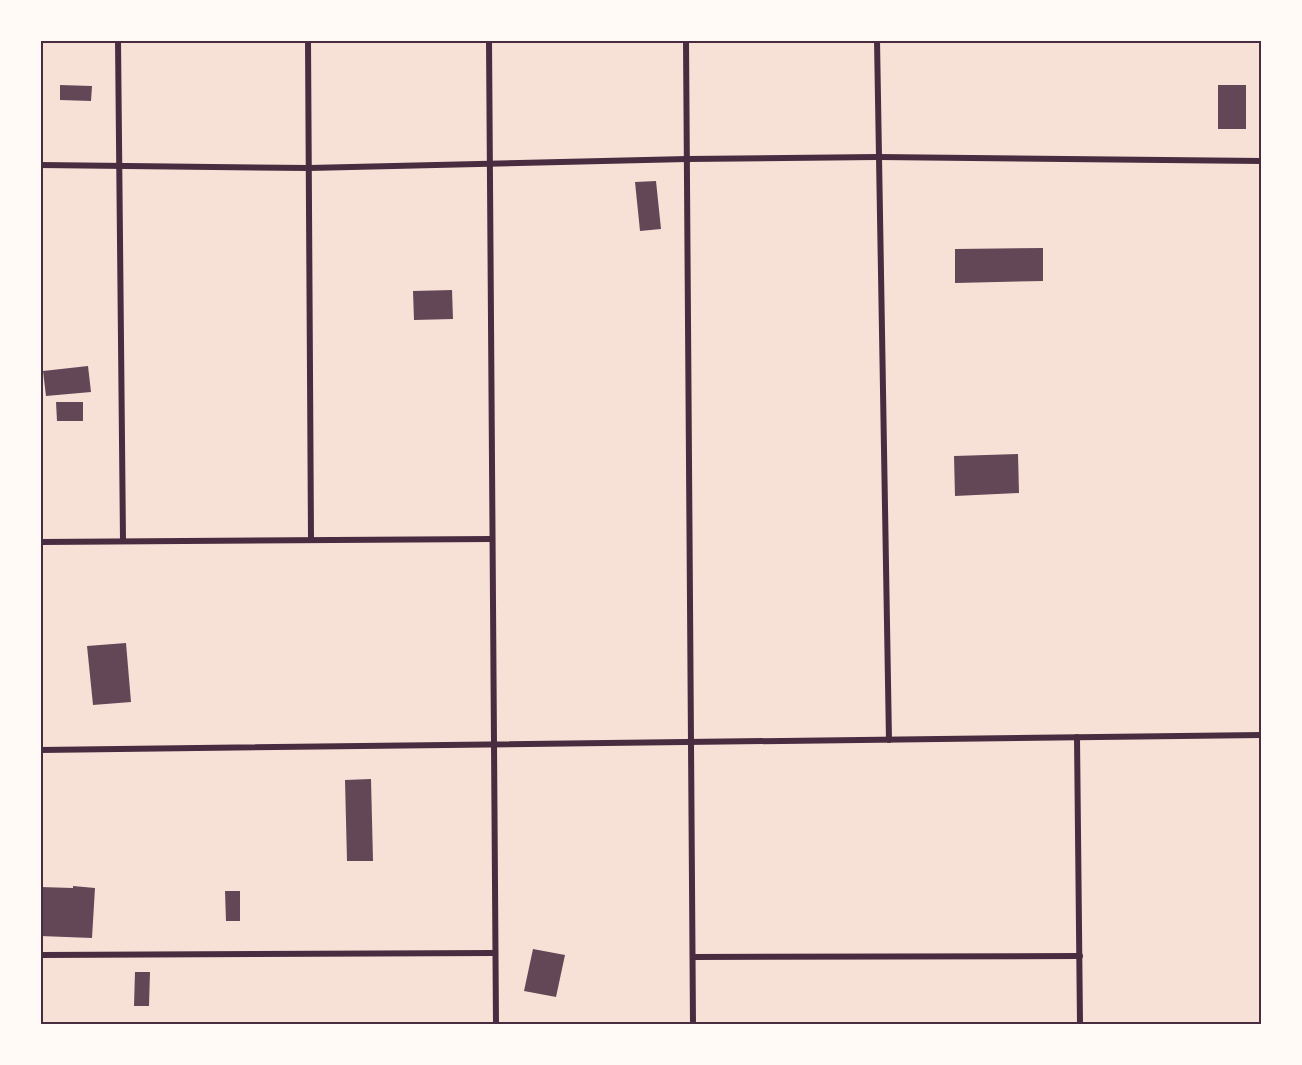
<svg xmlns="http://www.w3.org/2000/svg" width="1302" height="1065" font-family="Quicksand,sans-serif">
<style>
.building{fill:#644757}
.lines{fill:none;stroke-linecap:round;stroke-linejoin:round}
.minor{stroke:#4a2c40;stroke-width:6}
.neatline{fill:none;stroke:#4a2c40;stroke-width:2}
</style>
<rect width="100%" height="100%" fill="#f7e1d7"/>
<g class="building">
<polygon points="60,85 92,86 91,101 60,100"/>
<rect x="1218" y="85" width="28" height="44"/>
<polygon points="656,181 661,229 640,231 635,182"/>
<polygon points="1043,248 1043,281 955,283 955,249"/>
<polygon points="452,290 453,319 414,320 413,291"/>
<polygon points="88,366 91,392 46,396 43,371"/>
<polygon points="56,402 83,402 83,421 57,421"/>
<polygon points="1018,454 1019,493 955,496 954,456"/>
<polygon points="126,643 131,702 93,705 87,646"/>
<polygon points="371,779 373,861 347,861 345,780"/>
<polygon points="73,886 95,888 92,938 40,936 40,887 73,888"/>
<polygon points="225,891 240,891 240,921 226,921"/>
<polygon points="533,949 565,955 556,997 524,991"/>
<polygon points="135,972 150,972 149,1006 134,1006"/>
</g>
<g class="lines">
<g class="minor">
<polyline points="118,40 123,541"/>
<polyline points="308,40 311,540"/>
<polyline points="489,40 496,1024"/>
<polyline points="686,40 693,1024"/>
<polyline points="877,40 889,740"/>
<polyline points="40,165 309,168 687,159 878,157 1262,161"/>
<polyline points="40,542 492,539"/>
<polyline points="1077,737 1080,1024"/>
<polyline points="40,750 1262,735"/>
<polyline points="40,955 495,953"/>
<polyline points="693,957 1080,956"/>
</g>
</g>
<rect width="1302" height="1065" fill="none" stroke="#fffaf5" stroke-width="84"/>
<rect x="42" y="42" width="1218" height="981" class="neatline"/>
</svg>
